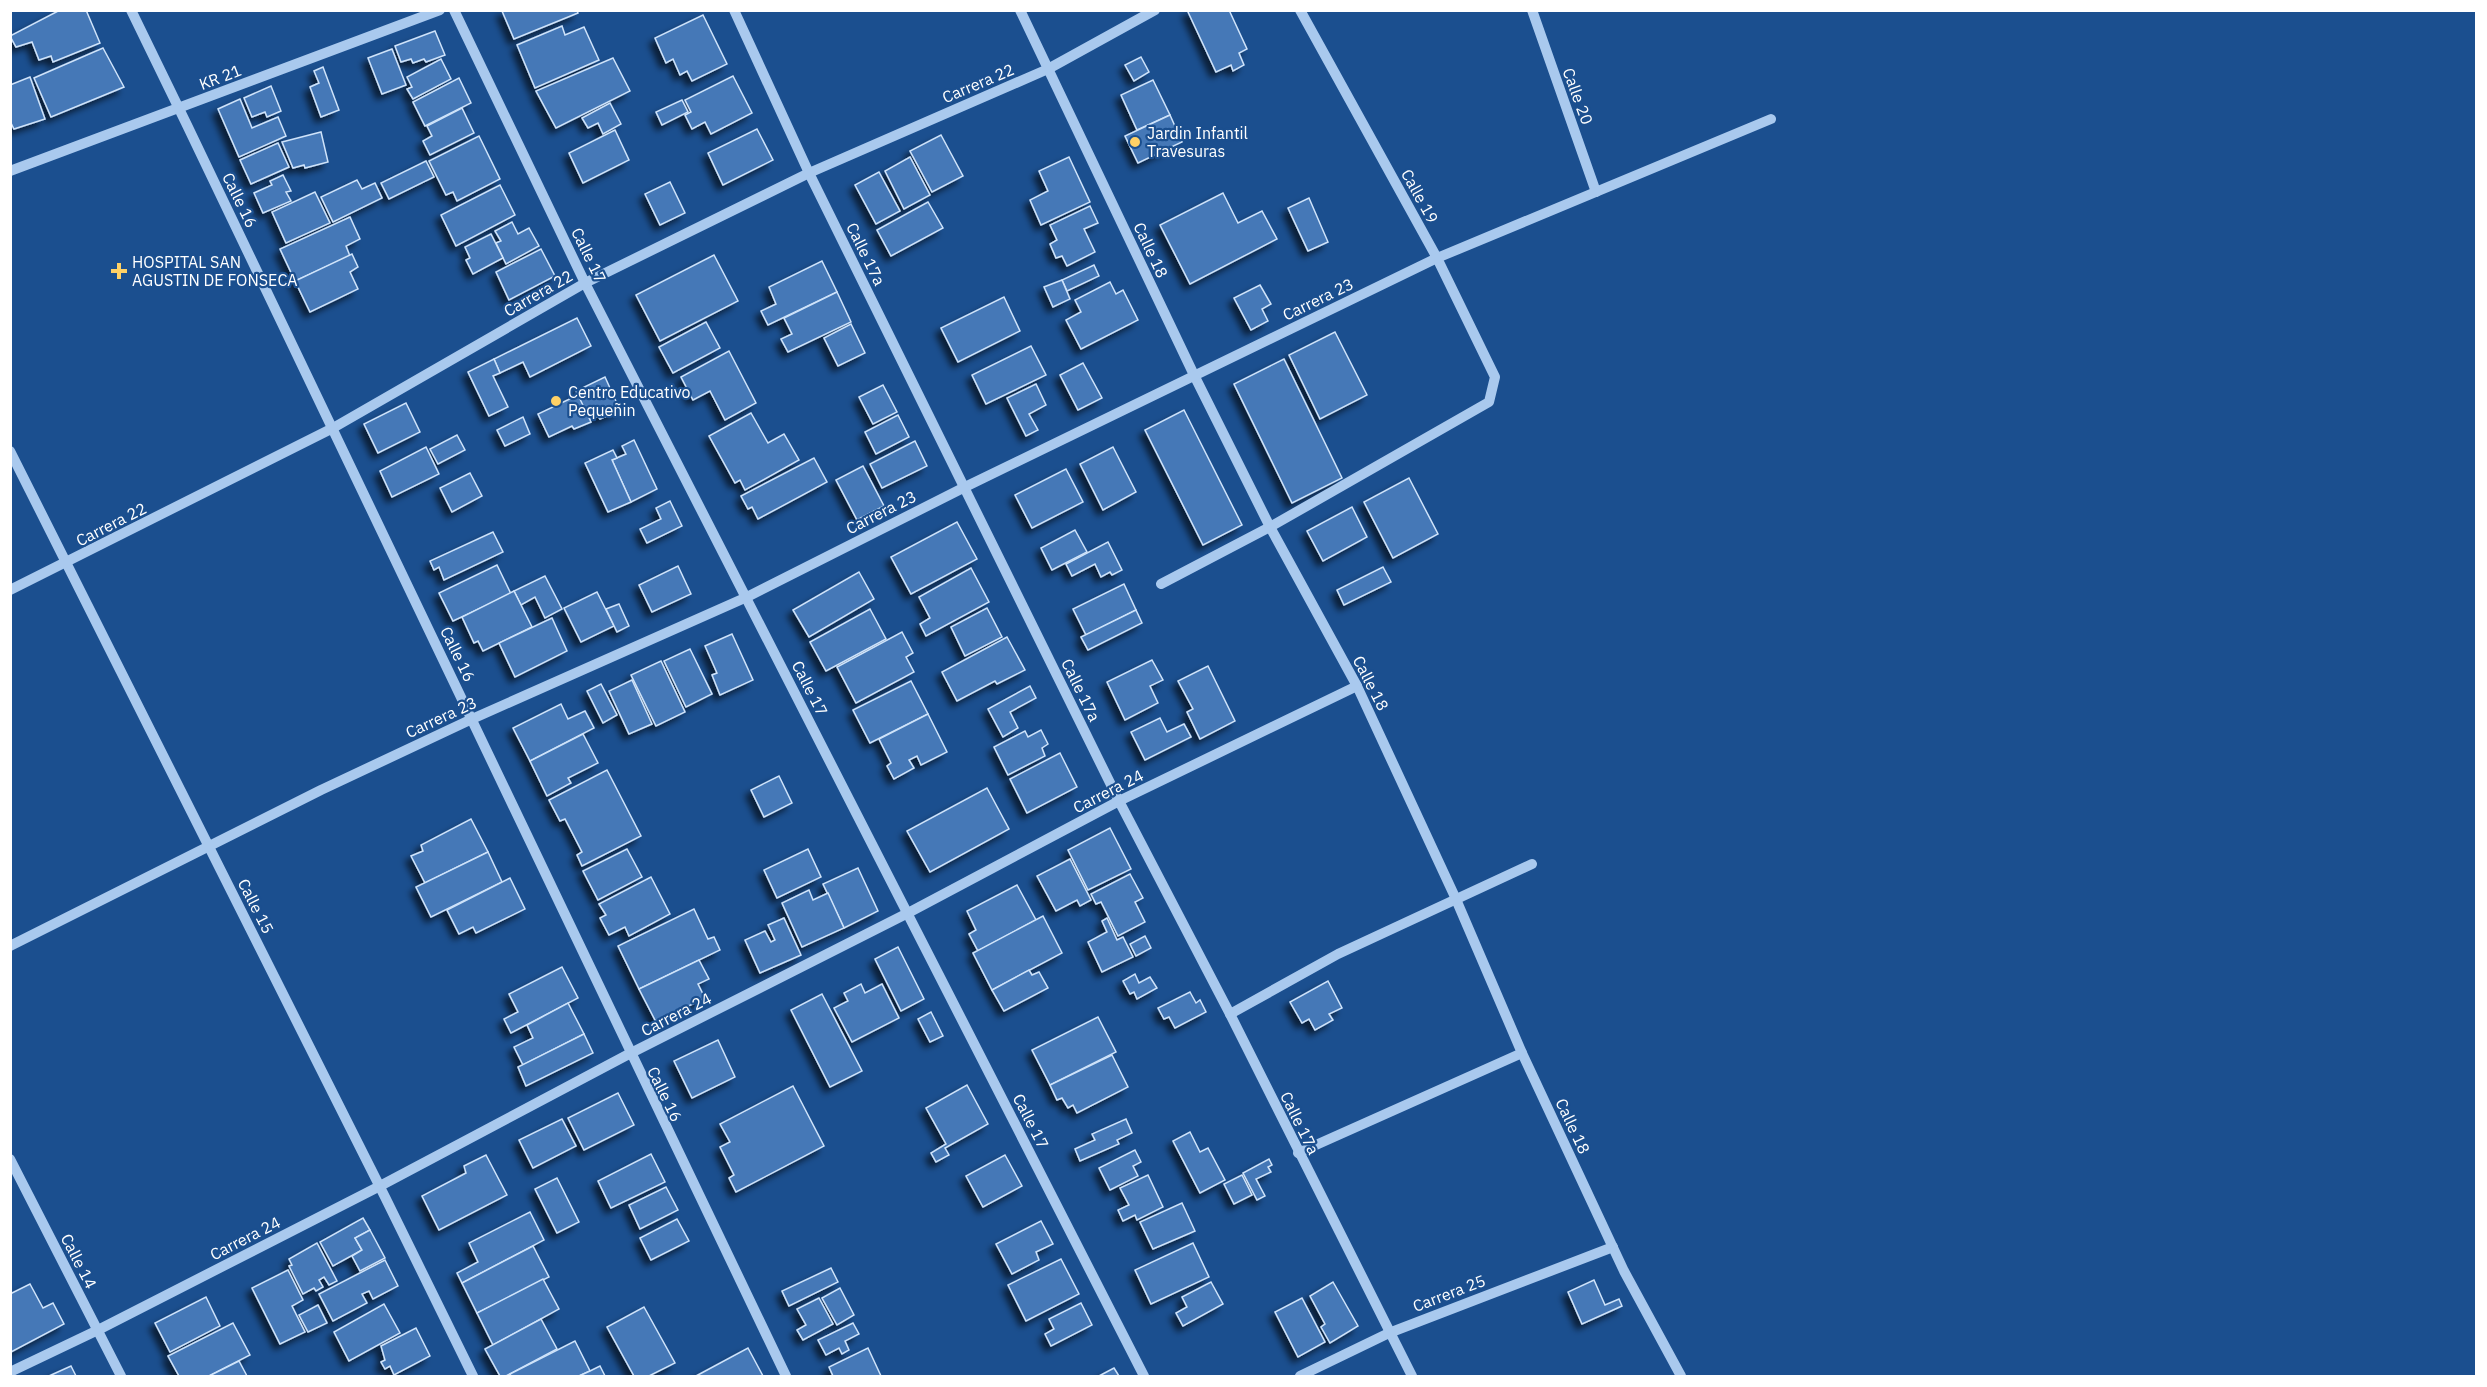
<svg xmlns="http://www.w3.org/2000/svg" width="2487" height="1387" font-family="'IBM Plex Sans',sans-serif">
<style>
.building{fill:#4478b7;stroke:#cfe3fa;stroke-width:1.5;filter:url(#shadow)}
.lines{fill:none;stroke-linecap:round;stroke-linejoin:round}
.minor{stroke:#a9c9ee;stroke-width:10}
.poi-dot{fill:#ffd166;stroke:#1b4f8f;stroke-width:2}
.labels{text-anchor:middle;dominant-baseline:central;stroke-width:4.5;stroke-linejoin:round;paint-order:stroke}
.street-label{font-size:16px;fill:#fff;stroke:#1b4f8f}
.poi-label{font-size:16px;fill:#fff;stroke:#1b4f8f;text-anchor:start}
</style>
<defs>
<filter id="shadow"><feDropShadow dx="-5.5" dy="5.5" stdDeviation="3" flood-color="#0009"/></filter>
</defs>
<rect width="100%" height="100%" fill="#1b4f8f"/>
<g class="building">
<polygon points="60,10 86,10 100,43 53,62 51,56 39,60 32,42 16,47 10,36"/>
<polygon points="577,10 578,13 514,39 502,11"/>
<polygon points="1190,10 1229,10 1247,49 1239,53 1244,65 1233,71 1231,65 1216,72 1188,12"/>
<polygon points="703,15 727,64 692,81 687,71 680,75 673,59 666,63 655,38"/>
<polygon points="562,26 565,35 584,27 599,60 535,88 517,45"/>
<polygon points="435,31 445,55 426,62 424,59 413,63 411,59 401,62 395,46"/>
<polygon points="103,48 124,87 51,117 34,78"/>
<polygon points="392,49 406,85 382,94 368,58"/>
<polygon points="1141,57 1149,72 1134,81 1125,65"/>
<polygon points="613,58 630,91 556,128 536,91"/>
<polygon points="441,59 451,79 413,99 407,89 412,87 407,77"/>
<polygon points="323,67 339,110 321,117 310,87 319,83 314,71"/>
<polygon points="733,76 752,113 711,134 705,122 692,129 685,115 691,112 685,100"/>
<polygon points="30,77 45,119 14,129 10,121 10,85"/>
<polygon points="459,78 471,103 425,126 413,102"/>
<polygon points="1153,80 1170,115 1137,130 1121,95"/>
<polygon points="271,86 281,111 267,117 265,112 252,117 244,98"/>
<polygon points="240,99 252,128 278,117 286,136 239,157 218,109"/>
<polygon points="682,100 688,112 662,125 656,112"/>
<polygon points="610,103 621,124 603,134 598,123 588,128 582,118"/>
<polygon points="462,108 474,133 430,155 423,141 432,136 427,126"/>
<polygon points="1170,115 1182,142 1138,163 1125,136"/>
<polygon points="757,129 773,160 723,185 708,153"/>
<polygon points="615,130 629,160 583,183 569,153"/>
<polygon points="321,132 328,162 305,168 304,165 293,168 282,142"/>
<polygon points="941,135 963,176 932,192 910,151"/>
<polygon points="479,136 500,179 457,201 453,192 446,195 429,161"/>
<polygon points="278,143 289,167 251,184 240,160"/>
<polygon points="910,157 930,195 904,209 885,171"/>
<polygon points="1069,157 1090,202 1041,225 1030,200 1048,191 1039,171"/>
<polygon points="426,161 434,177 389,199 381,183"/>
<polygon points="879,172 900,211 876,224 855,185"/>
<polygon points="283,175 291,191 286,192 291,201 263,213 254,193 272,185 270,181"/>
<polygon points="357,180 362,189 375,183 382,198 333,222 321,197"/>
<polygon points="670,182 685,213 660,225 645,194"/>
<polygon points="500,185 515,215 456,246 441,215"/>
<polygon points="315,192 330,223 286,243 272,212"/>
<polygon points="1223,193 1238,223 1262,211 1277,239 1190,284 1160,225"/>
<polygon points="1309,198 1328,242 1308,251 1288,208"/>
<polygon points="928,202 943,228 891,256 877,230"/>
<polygon points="1090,206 1098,223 1084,229 1095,252 1067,266 1062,256 1056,258 1050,244 1057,240 1050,225"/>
<polygon points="350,217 360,239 346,246 350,256 295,281 280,249"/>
<polygon points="512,222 518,234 529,228 539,246 506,264 496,243 501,241 495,231"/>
<polygon points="491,234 503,258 473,274 466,260 470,258 465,247"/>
<polygon points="541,249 555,276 509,300 496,272"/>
<polygon points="352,254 358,267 350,272 358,289 310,312 295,281"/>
<polygon points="714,255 738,301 660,341 636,295"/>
<polygon points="822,261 837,292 768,325 761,311 776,304 769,287"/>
<polygon points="1094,265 1099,276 1067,291 1062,280"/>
<polygon points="1062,280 1070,299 1053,307 1044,287"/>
<polygon points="1110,282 1116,294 1123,290 1138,320 1081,349 1066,320 1081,312 1075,300"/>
<polygon points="1260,285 1271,304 1262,309 1268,321 1251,330 1234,298"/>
<polygon points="837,292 851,322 788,352 781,339 792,334 784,318"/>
<polygon points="1004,297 1020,331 958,362 941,328"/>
<polygon points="577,318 591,346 530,377 523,362 500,373 494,359"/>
<polygon points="706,322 720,348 673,373 659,347"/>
<polygon points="851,324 865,353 838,366 824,338"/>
<polygon points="1335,332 1367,395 1320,419 1289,355"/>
<polygon points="1031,346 1046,375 986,404 972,375"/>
<polygon points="729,351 756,403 725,420 710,391 693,400 681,377"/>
<polygon points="494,359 500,373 493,376 508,407 489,416 468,372"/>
<polygon points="1284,359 1342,478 1292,503 1234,384"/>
<polygon points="1083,363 1102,398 1078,410 1060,375"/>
<polygon points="605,377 620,410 600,419 598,416 589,420 576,391"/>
<polygon points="1036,384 1046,405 1029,414 1038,430 1026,436 1007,398"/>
<polygon points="883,385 897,412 873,424 859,397"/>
<polygon points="578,395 591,422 574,429 572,426 549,437 538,414"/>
<polygon points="406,403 420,432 378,453 364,424"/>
<polygon points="1184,410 1242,525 1203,545 1145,430"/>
<polygon points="751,413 768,443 784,434 799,460 745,490 740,480 735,483 709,436"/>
<polygon points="898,415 909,437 876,454 865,432"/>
<polygon points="523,417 530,434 505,446 497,430"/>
<polygon points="457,435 465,450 438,464 430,449"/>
<polygon points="634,440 657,489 631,502 612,460 626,454 622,446"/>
<polygon points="915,441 927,466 882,488 870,464"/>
<polygon points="426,447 439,474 392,497 380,471"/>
<polygon points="1113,447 1136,492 1103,510 1080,464"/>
<polygon points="613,450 617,458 612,460 631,502 608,512 585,463"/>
<polygon points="814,458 827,482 758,519 752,507 748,509 741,496"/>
<polygon points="863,466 884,506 857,520 836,480"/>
<polygon points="1066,469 1083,502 1032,528 1015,495"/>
<polygon points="470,473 482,496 452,512 440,488"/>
<polygon points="1409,478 1438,534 1393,558 1364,502"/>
<polygon points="670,501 682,526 647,543 640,529 661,519 656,508"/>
<polygon points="1352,507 1367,537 1323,561 1307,531"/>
<polygon points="957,522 977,559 911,594 891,557"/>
<polygon points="1075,530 1087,552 1052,570 1041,548"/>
<polygon points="493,532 503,552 444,580 439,567 434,570 430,561"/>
<polygon points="1108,542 1122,570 1112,575 1110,572 1101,577 1095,564 1072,576 1066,564"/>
<polygon points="497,565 511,594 453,621 439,593"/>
<polygon points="678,566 691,594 652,612 639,585"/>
<polygon points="1383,567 1391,582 1344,605 1337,590"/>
<polygon points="971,568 989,602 926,636 920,624 930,618 919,597"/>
<polygon points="859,572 874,599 809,637 793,610"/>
<polygon points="545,576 562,609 545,618 535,597 521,605 514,591"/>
<polygon points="1124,584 1136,610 1086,635 1073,609"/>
<polygon points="514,591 532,627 483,651 478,641 474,643 462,617"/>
<polygon points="597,592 614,626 581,642 564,608"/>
<polygon points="619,604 629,626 617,632 606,609"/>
<polygon points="987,608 1002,637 965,656 951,627"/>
<polygon points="870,609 886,639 826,671 810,642"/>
<polygon points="1136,610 1142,623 1088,650 1081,637"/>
<polygon points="552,618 567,651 515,677 499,643"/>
<polygon points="902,632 913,653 906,657 914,672 856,703 837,667"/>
<polygon points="732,634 753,680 720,695 712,675 717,673 705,646"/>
<polygon points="1007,637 1025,670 997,684 995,681 957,701 942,672"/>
<polygon points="690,649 712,694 686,707 664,661"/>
<polygon points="1152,660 1163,680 1150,686 1158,703 1125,720 1107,682"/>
<polygon points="661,661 685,712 656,726 631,675"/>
<polygon points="1208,666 1235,721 1200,739 1187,712 1193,709 1178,681"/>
<polygon points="632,680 652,724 629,734 609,691"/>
<polygon points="911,681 928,714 870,743 853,710"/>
<polygon points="601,684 617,715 603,723 587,691"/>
<polygon points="1030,686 1036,698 1010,712 1018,728 1003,737 988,709"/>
<polygon points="561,704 568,719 585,711 594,728 530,761 513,728"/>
<polygon points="928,714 947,752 921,765 917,756 909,760 914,768 894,779 887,766 891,763 879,739"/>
<polygon points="1160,718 1167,732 1184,724 1191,737 1145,760 1131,732"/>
<polygon points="1041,730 1048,744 1042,748 1045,756 1008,775 994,747 1025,731 1028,737"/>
<polygon points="583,734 598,763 568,778 571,783 547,796 530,761"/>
<polygon points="1060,753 1077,787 1027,813 1010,779"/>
<polygon points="607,770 641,836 582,866 577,855 582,852 565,819 560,821 549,800"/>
<polygon points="779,776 792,803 764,817 751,790"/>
<polygon points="987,788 1009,829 930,872 907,831"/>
<polygon points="471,819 488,852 425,883 411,856 423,851 421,845"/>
<polygon points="1110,828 1131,869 1088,890 1068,850"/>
<polygon points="627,849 642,877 598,900 583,871"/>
<polygon points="808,849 821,877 777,898 764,870"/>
<polygon points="488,852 502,882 431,917 416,887"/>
<polygon points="1070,859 1091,900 1080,906 1077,900 1056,911 1037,876"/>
<polygon points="858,868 878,911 844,928 823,884"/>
<polygon points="1130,874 1143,898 1135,902 1145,922 1118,936 1101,902 1096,904 1091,894"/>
<polygon points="651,877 670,914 629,936 625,927 609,935 600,918 606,915 599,904"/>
<polygon points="510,878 525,909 476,933 473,927 459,934 447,910"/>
<polygon points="1017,885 1036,920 978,951 969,934 976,930 967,911"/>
<polygon points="809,890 813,900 828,893 844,928 802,947 782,903"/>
<polygon points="694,909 708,939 714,937 720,950 639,989 618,946"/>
<polygon points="1043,916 1062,953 992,990 973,953"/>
<polygon points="784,918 801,955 760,973 745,940 765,931 771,942 775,940 768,925"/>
<polygon points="1107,918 1117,940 1123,937 1133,957 1102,972 1088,942 1107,932 1102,921"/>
<polygon points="1145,936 1151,948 1136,956 1130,944"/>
<polygon points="898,947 924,999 901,1011 875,959"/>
<polygon points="699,960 709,979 698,984 705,998 656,1022 639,989"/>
<polygon points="562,967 578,998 511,1033 504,1019 518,1012 509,994"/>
<polygon points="1029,970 1032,975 1039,972 1048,988 1004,1011 992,990"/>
<polygon points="1135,974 1139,983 1150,977 1157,988 1137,999 1134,992 1130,994 1123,981"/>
<polygon points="1328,981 1342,1008 1329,1014 1333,1020 1315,1030 1309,1019 1302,1023 1290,1002"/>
<polygon points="861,984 865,993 882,984 899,1018 852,1042 834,1008 848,1001 844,993"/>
<polygon points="1190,992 1196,1003 1200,1000 1206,1012 1175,1028 1169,1017 1164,1019 1158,1008"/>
<polygon points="822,994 862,1071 830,1087 791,1010"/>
<polygon points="568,1003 584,1034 523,1065 514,1047 533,1038 527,1025"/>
<polygon points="931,1012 943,1036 930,1042 918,1019"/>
<polygon points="1098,1017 1116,1052 1050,1085 1032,1050"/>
<polygon points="584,1034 593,1053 526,1086 518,1067"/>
<polygon points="718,1040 735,1077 692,1098 674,1061"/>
<polygon points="1112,1055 1128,1087 1077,1113 1073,1105 1068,1108 1062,1098 1057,1100 1050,1085"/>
<polygon points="967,1085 988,1124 945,1148 949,1155 936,1162 931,1153 946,1144 926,1108"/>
<polygon points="793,1086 824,1146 736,1192 729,1178 734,1175 720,1147 730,1142 720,1124"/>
<polygon points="618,1093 634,1125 584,1150 568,1118"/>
<polygon points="562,1119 576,1146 533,1168 519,1140"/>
<polygon points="1126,1119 1132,1133 1117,1140 1119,1144 1080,1161 1075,1149 1095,1140 1092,1134"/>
<polygon points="1190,1132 1200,1152 1208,1148 1225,1180 1200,1193 1173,1141"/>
<polygon points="1135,1150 1141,1162 1133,1166 1138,1176 1110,1190 1099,1168"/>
<polygon points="651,1154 665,1182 611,1208 598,1181"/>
<polygon points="486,1155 507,1195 439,1230 422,1196 466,1173 464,1166"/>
<polygon points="1005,1155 1022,1186 983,1207 966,1176"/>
<polygon points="1269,1159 1272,1165 1268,1167 1271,1172 1256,1179 1265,1196 1257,1200 1243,1173"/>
<polygon points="1148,1175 1163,1207 1137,1220 1135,1215 1123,1221 1118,1210 1129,1205 1120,1188"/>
<polygon points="1242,1175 1252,1195 1234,1204 1224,1184"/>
<polygon points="557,1178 579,1222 557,1233 535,1189"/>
<polygon points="666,1187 678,1210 640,1229 629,1205"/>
<polygon points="1182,1203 1195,1231 1153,1249 1140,1222"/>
<polygon points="530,1212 544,1240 462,1283 457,1273 478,1262 469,1243"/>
<polygon points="363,1218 370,1230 355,1238 362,1250 333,1266 320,1242"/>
<polygon points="677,1219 689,1241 651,1260 640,1238"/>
<polygon points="1041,1221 1053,1244 1036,1252 1039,1260 1012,1274 996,1244"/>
<polygon points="370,1230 385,1258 360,1271 352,1256 362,1250 355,1238"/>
<polygon points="317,1243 337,1281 329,1285 324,1277 319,1280 323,1287 316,1291 314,1288 303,1294 289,1266 292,1265 289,1259"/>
<polygon points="1193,1243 1209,1277 1151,1304 1135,1270"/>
<polygon points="533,1246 549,1277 477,1313 462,1283"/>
<polygon points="1061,1259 1079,1294 1026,1321 1008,1285"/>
<polygon points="385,1260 398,1286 373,1299 369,1291 362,1294 367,1303 333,1321 319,1294"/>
<polygon points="831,1268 838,1282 789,1306 782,1291"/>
<polygon points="288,1270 303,1300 292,1306 305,1332 280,1344 252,1288"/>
<polygon points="543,1279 559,1309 493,1345 477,1313"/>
<polygon points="1594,1280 1605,1305 1619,1299 1622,1306 1582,1324 1568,1292"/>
<polygon points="1211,1282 1223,1304 1183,1326 1176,1313 1187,1307 1182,1297"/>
<polygon points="1333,1282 1358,1326 1330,1343 1321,1327 1325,1324 1310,1296"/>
<polygon points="30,1284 43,1308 53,1303 64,1324 11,1352 10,1294"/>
<polygon points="840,1288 854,1315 837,1325 822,1298"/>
<polygon points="206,1297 220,1326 170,1352 155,1323"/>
<polygon points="819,1298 833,1324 803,1340 797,1330 806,1325 797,1309"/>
<polygon points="1302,1298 1325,1342 1298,1357 1275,1312"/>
<polygon points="1081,1303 1092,1325 1051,1346 1045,1334 1054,1329 1049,1319"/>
<polygon points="384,1304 400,1333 349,1361 334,1332"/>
<polygon points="318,1305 327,1323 308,1332 299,1315"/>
<polygon points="644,1307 675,1363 649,1376 634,1376 607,1327"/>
<polygon points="541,1319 557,1349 506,1376 500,1376 485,1349"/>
<polygon points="233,1323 250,1355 209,1376 179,1376 168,1356"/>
<polygon points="853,1323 859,1334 845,1341 849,1350 842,1354 839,1348 826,1355 818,1340"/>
<polygon points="416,1328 430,1356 394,1375 390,1366 385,1369 381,1362 385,1360 381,1346"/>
<polygon points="575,1341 590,1371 579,1376 511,1376 510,1374"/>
<polygon points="748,1348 763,1376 696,1376"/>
<polygon points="868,1348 881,1376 833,1376 829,1367"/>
<polygon points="239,1361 247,1376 209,1376"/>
<polygon points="71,1366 76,1376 49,1376"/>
<polygon points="600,1366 605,1376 579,1376 590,1371"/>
<polygon points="1114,1368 1119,1376 1099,1376"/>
</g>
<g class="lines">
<g class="minor">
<path d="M131,10C353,464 565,923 786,1376"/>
<polyline points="454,10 585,283 1144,1376"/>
<polyline points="734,10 809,173 1119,801 1230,1014 1412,1376"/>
<polyline points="1020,10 1194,375 1270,527 1357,686 1455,897 1522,1053 1624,1271 1681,1376"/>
<polyline points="1532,10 1596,192"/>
<polyline points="10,171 440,10"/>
<polyline points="10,451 385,1197 473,1376"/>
<polyline points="1161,584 1270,527 1489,402 1495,377 1437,258 1300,10"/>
<polyline points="10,590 333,428 585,283 809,173 1048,69 1155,10"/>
<polyline points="10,946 321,790 472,719 747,597 965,487 1437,258 1771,119"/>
<polyline points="1230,1014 1338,954 1532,864"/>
<polyline points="1298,1153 1522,1053"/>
<polyline points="10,1159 121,1376"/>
<polyline points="10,1372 98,1330 380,1186 629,1054 908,913 1119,801 1357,686"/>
<polyline points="1300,1376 1389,1333 1613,1247"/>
</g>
</g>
<g class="poi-dot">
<circle cx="1135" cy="142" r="6"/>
<path d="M116 262h6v6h6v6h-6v6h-6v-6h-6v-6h6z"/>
<circle cx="556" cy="401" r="6"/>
</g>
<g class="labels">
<g class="street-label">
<text transform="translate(220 77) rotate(-21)">KR 21</text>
<text transform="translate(978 83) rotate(-23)">Carrera 22</text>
<text transform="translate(1578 96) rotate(70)">Calle 20</text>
<text transform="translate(1420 196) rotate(61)">Calle 19</text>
<text transform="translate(240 200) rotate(64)">Calle 16</text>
<text transform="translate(1151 250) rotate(65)">Calle 18</text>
<text transform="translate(866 254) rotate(64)">Calle 17a</text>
<text transform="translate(589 255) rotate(64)">Calle 17</text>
<text transform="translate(538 293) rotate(-30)">Carrera 22</text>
<text transform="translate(1318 299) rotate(-26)">Carrera 23</text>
<text transform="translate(881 512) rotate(-27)">Carrera 23</text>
<text transform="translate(111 524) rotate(-27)">Carrera 22</text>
<text transform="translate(458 654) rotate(64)">Calle 16</text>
<text transform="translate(1371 683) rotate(63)">Calle 18</text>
<text transform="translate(810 688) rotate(63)">Calle 17</text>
<text transform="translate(1081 690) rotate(64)">Calle 17a</text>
<text transform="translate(441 717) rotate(-25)">Carrera 23</text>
<text transform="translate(1108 791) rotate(-27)">Carrera 24</text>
<text transform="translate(256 906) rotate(63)">Calle 15</text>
<text transform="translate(676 1014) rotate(-27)">Carrera 24</text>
<text transform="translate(665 1094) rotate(64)">Calle 16</text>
<text transform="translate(1031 1121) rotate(63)">Calle 17</text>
<text transform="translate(1300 1123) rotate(64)">Calle 17a</text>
<text transform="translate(1573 1126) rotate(65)">Calle 18</text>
<text transform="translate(245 1238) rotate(-27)">Carrera 24</text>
<text transform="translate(79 1261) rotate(63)">Calle 14</text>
<text transform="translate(1449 1293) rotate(-21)">Carrera 25</text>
</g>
<g class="poi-label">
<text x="1147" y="133">Jardin Infantil<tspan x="1147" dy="18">Travesuras</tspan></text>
<text x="132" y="262">HOSPITAL SAN<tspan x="132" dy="18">AGUSTIN DE FONSECA</tspan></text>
<text x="568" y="392">Centro Educativo<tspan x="568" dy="18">Pequeñin</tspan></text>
</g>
</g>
<rect width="2487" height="1387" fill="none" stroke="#ffffff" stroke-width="24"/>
</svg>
